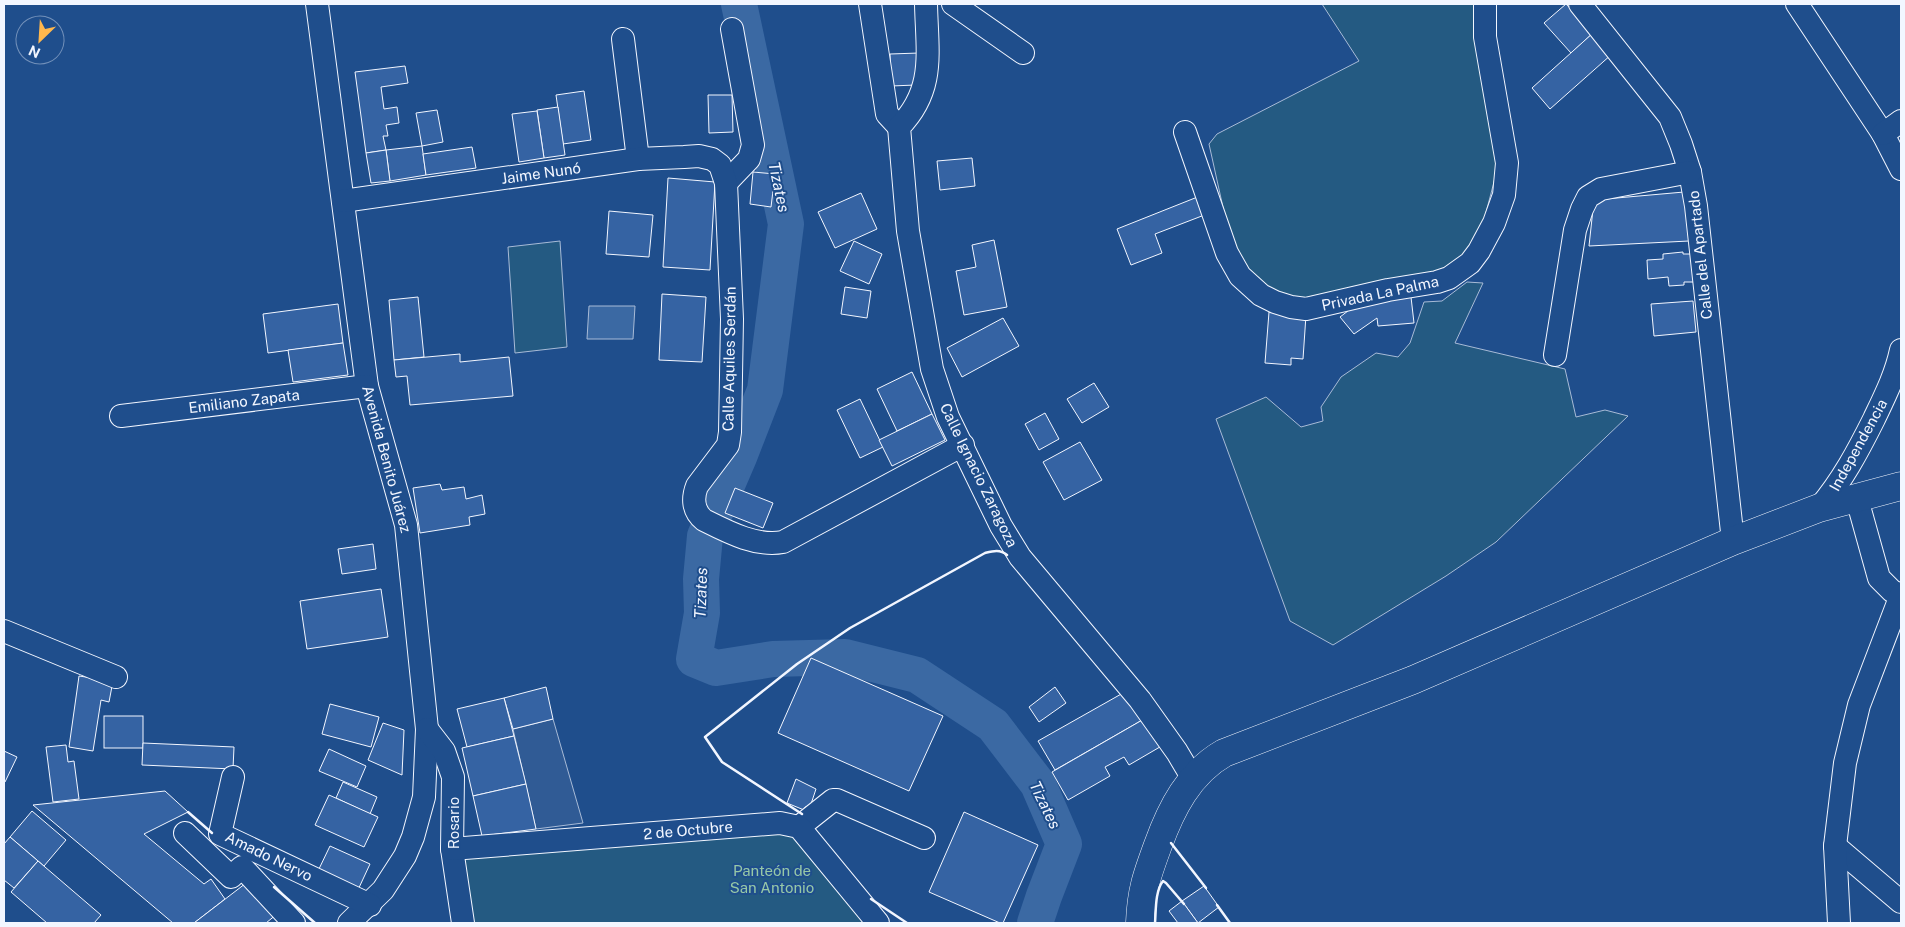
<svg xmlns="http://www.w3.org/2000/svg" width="1905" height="927" font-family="'Public Sans',sans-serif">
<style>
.green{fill:#245a82;stroke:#a8bbd7}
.parking{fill:#305b95;stroke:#a8bbd7}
.water{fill:#3b69a3;stroke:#a8bbd7}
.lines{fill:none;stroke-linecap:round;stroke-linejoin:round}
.river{stroke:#3b69a3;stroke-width:36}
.building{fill:#3563a3;stroke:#f2f6ff}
.minor-casing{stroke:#f2f6ff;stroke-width:24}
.major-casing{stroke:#f2f6ff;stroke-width:29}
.minor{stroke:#1f4e8c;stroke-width:22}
.major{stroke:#1f4e8c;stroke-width:28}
.wall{stroke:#f2f6ff;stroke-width:2.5}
.labels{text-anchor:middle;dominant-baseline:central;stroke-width:4;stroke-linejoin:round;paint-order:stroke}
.street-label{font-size:15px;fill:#f2f6ff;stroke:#1f4e8c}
.park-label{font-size:15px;fill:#97c8a6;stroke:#1f4e8c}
.water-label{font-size:16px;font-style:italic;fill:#f2f6ff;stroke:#1f4e8c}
</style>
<rect width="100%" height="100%" fill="#1f4e8c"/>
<g class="green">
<polygon points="1322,4 1479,4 1500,159 1484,220 1472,246 1442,274 1339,296 1290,300 1253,278 1230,239 1209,144 1217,134 1359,61"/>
<polygon points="560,241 567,347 515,353 508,247"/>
<polygon points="1467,282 1483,283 1455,343 1565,369 1576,417 1605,410 1628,416 1496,542 1446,576 1333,645 1290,621 1216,419 1266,397 1301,427 1323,421 1321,407 1341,377 1376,353 1398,357 1410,343 1424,302 1442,301"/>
<polygon points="792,831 868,923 471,923 461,855"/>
</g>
<polygon class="parking" points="553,719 583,823 536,829 513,729"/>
<polygon class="water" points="589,306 635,306 633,339 587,339"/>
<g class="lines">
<polyline class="river" points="739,4 786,224 765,390 739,457 705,536 701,579 702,613 694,659 716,668 773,659 845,657 917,675 993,725 1038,784 1064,844 1044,896 1035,923"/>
</g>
<g class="building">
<polygon points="1566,4 1593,33 1571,53 1544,23"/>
<polygon points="1593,33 1612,54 1550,109 1532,88"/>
<polygon points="919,53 916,85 891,86 890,54"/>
<polygon points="405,66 408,83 381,87 384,109 397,107 399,123 386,125 388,136 383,136 386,150 366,153 355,72"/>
<polygon points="584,91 591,140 563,144 556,95"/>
<polygon points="708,95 732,95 733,132 709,133"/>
<polygon points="558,107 565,155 544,158 537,110"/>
<polygon points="437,110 443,142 422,146 416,113"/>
<polygon points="537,111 544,158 519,162 512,114"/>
<polygon points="422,146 426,175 390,181 386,150"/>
<polygon points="472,147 476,168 426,175 423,154"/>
<polygon points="386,150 390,181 371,183 366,153"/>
<polygon points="972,158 975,186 940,190 937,161"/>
<polygon points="753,172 775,174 771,207 750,204"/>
<polygon points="668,178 715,182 710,270 663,267"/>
<polygon points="1684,192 1689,241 1589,246 1594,200"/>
<polygon points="861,193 877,229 835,248 818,212"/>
<polygon points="1200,196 1207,214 1155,234 1162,253 1131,265 1117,229"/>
<polygon points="609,211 653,215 649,257 606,254"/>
<polygon points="994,240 1007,307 964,315 956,271 976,267 972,245"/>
<polygon points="854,241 882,254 869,284 840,271"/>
<polygon points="1683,252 1683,254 1692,254 1695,282 1684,282 1684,285 1669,286 1668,277 1648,279 1647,260 1663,259 1663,254"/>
<polygon points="845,287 871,291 867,318 841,314"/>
<polygon points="662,294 706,297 702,362 659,360"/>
<polygon points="418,297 424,357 394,360 389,300"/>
<polygon points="1411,297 1414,323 1378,326 1377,318 1354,334 1340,317 1365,298"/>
<polygon points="1693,301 1696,332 1654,336 1651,304"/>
<polygon points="338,304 343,343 268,353 263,314"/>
<polygon points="1269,312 1306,315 1303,359 1291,358 1291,365 1265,363"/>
<polygon points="1003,318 1019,346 962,377 947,348"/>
<polygon points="343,343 348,375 293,382 288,350"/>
<polygon points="460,354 460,362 509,357 513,396 410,405 407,376 396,377 394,360"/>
<polygon points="912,372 932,414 897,431 877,389"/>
<polygon points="1094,383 1109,407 1082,423 1067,399"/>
<polygon points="860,399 883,447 860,458 837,410"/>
<polygon points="1045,413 1059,439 1039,450 1025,424"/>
<polygon points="932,414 945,440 892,466 879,440"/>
<polygon points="1080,442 1102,480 1064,500 1043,462"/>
<polygon points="440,484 442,490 464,487 466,499 482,495 485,514 469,517 470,525 420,533 413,488"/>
<polygon points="735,488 773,503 763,528 725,513"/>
<polygon points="373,544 376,569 342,574 338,549"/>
<polygon points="381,589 388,637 307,649 300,601"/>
<polygon points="811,658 943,716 909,791 778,733"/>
<polygon points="79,676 113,681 109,702 101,700 93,751 69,747"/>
<polygon points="546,687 553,719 513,729 504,698"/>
<polygon points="1055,687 1066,703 1039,722 1029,707"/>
<polygon points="1123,693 1144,719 1055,770 1038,741"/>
<polygon points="504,698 514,736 467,747 457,709"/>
<polygon points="330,704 379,717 371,747 322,734"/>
<rect x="104" y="716" width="39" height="32"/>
<polygon points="1144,719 1165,744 1129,765 1124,757 1105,767 1110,776 1068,800 1052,772"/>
<polygon points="383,723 404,730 402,775 368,760"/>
<polygon points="514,736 526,784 473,796 462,748"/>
<polygon points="143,743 234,747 233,769 142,765"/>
<polygon points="66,745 68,762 74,761 79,799 53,802 46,747"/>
<polygon points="329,749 366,766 357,787 319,771"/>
<polygon points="4,751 17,757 5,782 4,782"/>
<polygon points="796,779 816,789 810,807 805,807 804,810 787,803"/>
<polygon points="343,782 377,797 370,814 336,798"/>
<polygon points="526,784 536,829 482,836 473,796"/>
<polygon points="165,791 188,812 144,834 204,884 211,879 225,899 194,923 173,923 33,805"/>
<polygon points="329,795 378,817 364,847 315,825"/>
<polygon points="32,811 66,840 44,866 10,837"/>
<polygon points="964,812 1038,845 1003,923 1000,923 929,892"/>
<polygon points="10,837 38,861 14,888 4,880 4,844"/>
<polygon points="330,846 370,864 357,892 317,873"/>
<polygon points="38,861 101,915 94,923 47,923 11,892"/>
<polygon points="250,880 277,914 266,923 194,923"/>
<polygon points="1204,886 1219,907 1198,923 1182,901"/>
<polygon points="1182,901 1198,923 1178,923 1169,911"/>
</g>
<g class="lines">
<defs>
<g id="minor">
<polyline points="317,4 367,386 406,525 427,729 424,797 413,837 405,856 383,890 349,923"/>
<polyline points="870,4 887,114 899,127"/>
<path d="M926,4C927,52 936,89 899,127L908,231L932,369L948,417L1001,526L1020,557L1140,700L1177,752L1193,779"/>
<polyline points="953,4 1023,53"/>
<polyline points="1580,4 1670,117 1681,144 1690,172 1696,206 1733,541"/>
<polyline points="1797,4 1883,134 1901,169"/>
<polyline points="623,39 638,159"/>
<polyline points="1185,132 1227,253 1240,276 1261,295 1275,302 1291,307 1306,309 1388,290 1437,282 1449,278 1470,263 1479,251 1494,223 1504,195 1507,163 1485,37 1485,4"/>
<polyline points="1883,134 1901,121"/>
<polyline points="726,183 749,159 753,145 732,29"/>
<path d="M343,201L638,159L684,157L699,156L712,159L720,165L726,183L732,319L730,432L728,445L697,486C692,499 693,511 704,520C728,532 756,547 783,542L963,445"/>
<polyline points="1555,355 1575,230 1582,209 1588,197 1601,189 1690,172"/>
<polyline points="121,416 367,386"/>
<polyline points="1857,499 1879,578 1892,591 1901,595"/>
<path d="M1819,508C1842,481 1858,451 1874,419C1885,396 1896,374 1901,350"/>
<polyline points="4,631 116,677"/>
<polyline points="427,729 444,751 453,777 452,849 463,923"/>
<polyline points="233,777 220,834 370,905"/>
<polyline points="799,827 833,800 837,800 924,838"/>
<polyline points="185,833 231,877 242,867 294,923"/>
<polyline points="1835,846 1901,902"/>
<polyline points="452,849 780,823 799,827 878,923"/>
<polyline points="1839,923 1835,846 1845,763 1859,705 1901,595"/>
</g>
<path id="major" d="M1140,923C1141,891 1147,875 1158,845C1171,809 1189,773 1224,753L1413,680L1733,541L1819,508L1901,486"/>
</defs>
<use href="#minor" class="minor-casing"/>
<use href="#major" class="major-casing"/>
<use href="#minor" class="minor"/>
<use href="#major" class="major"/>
<g class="wall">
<polyline points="188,812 212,833"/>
<path d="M802,814L722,762L705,737L797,664L850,628L985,553C993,551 1000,549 1007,555"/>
<polyline points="1171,843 1206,888"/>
<polyline points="274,887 315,923"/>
<polyline points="871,899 907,923"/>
<polyline points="1217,905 1230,923"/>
<path d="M1155,923C1156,911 1155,891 1163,881L1166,883L1184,904"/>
</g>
</g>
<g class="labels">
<g class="street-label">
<text transform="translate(541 173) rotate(-8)">Jaime Nunó</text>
<text transform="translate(1700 255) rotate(-96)">Calle del Apartado</text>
<text transform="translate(1380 293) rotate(-12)">Privada La Palma</text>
<text transform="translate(729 359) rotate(-89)">Calle Aquiles Serdán</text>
<text transform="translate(244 401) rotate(-7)">Emiliano Zapata</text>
<text transform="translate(1858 445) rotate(-61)">Independencia</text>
<text transform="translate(387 459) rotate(75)">Avenida Benito Juárez</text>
<text transform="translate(979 475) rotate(64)">Calle Ignacio Zaragoza</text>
<text transform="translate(453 823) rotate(-90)">Rosario</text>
<text transform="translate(688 830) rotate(-5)">2 de Octubre</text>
<text transform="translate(269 856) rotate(26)">Amado Nervo</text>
</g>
<g class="park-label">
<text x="772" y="870">Panteón de<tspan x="772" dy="17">San Antonio</tspan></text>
</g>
<g class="water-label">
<text transform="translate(779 187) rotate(78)">Tizates</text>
<text transform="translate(701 593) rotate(-88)">Tizates</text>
<text transform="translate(1045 805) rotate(64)">Tizates</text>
</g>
</g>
<rect width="1905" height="927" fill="none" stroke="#f2f6ff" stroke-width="10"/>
<g transform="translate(40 40) rotate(205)"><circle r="24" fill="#1f4e8c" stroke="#7391ba"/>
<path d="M0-4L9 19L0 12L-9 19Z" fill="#ffb74d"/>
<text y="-8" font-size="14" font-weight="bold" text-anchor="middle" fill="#f2f6ff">N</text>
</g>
</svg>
